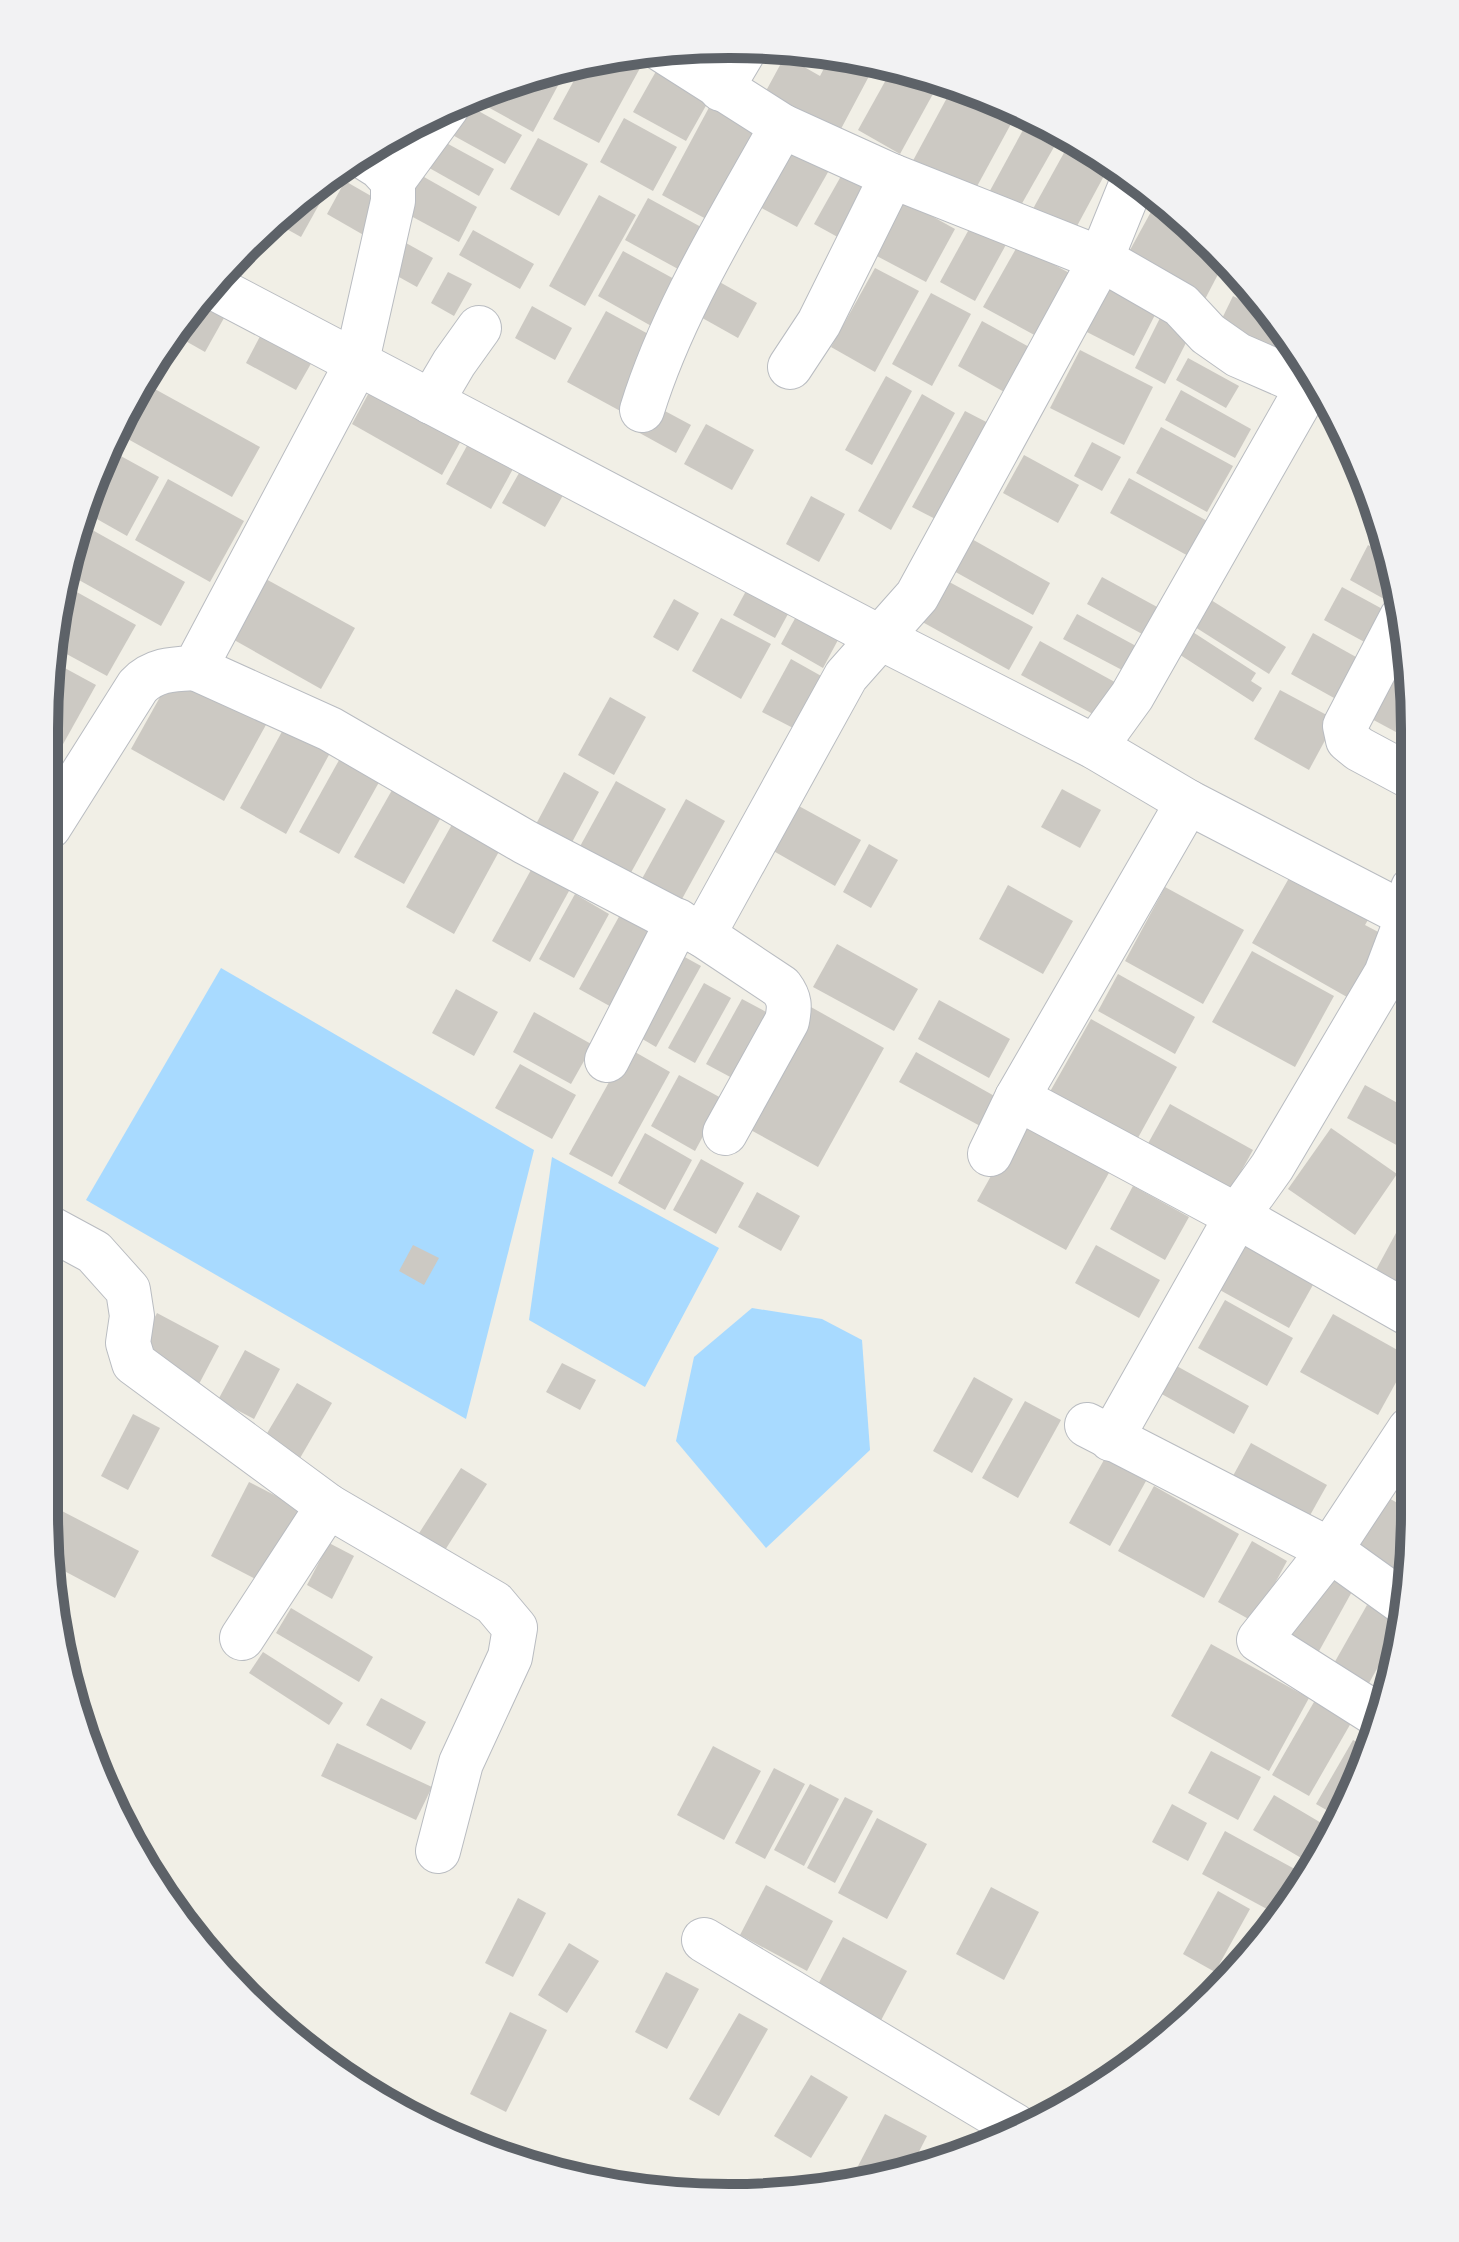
<svg xmlns="http://www.w3.org/2000/svg" width="1459" height="2242" font-family="Lato,sans-serif">
<style>
.water{fill:#a8daff}
.building{fill:#ccc9c3}
.lines{fill:none;stroke-linecap:round;stroke-linejoin:round}
.minor-casing{stroke:#b9bcc1;stroke-width:46}
.minor{stroke:#fff;stroke-width:44}
.rim{fill:none;stroke:#5d6268;stroke-width:10}
</style>
<rect width="100%" height="100%" fill="#f1efe6"/>
<g class="water">
<polygon points="221,968 534,1150 466,1419 86,1200"/>
<polygon points="552,1157 719,1248 645,1387 529,1320"/>
<polygon points="752,1308 822,1319 862,1340 870,1450 766,1548 676,1441 694,1357"/>
</g>
<g class="building">
<polygon points="832,53 876,63 834,142 760,102 785,56 820,76"/>
<polygon points="636,54 645,59 599,143 553,119 584,62"/>
<polygon points="569,65 533,132 477,101 480,94 552,67"/>
<polygon points="659,66 712,95 686,141 633,112"/>
<polygon points="892,69 934,92 900,154 858,130"/>
<polygon points="955,83 1018,111 969,201 909,168"/>
<polygon points="713,100 771,132 719,226 662,195"/>
<polygon points="464,103 522,135 505,164 447,132"/>
<polygon points="624,118 677,147 653,191 600,162"/>
<polygon points="1023,130 1054,147 1016,214 986,198"/>
<polygon points="538,138 588,164 559,216 510,189"/>
<polygon points="439,139 494,169 479,196 424,165"/>
<polygon points="791,143 832,165 797,227 756,205"/>
<polygon points="1065,151 1105,174 1070,239 1029,216"/>
<polygon points="845,169 885,190 854,246 814,224"/>
<polygon points="333,173 336,174 301,237 274,222 312,186"/>
<polygon points="417,173 477,207 459,242 398,209"/>
<polygon points="345,181 385,204 367,237 327,214"/>
<polygon points="599,195 636,215 585,306 549,286"/>
<polygon points="648,198 712,233 689,275 625,240"/>
<polygon points="903,200 955,229 926,282 873,254"/>
<polygon points="1152,210 1202,236 1225,261 1203,303 1124,261"/>
<polygon points="973,222 1008,241 975,301 940,282"/>
<polygon points="473,230 534,264 520,289 459,255"/>
<polygon points="397,238 433,258 417,287 381,267"/>
<polygon points="1018,245 1073,275 1038,337 983,307"/>
<polygon points="623,251 687,286 662,332 598,296"/>
<polygon points="875,268 919,291 875,372 831,347"/>
<polygon points="448,272 472,284 454,316 431,303"/>
<polygon points="716,280 757,303 738,338 697,315"/>
<polygon points="1103,281 1158,309 1134,356 1079,328"/>
<polygon points="931,293 971,314 932,386 892,364"/>
<polygon points="1233,296 1277,318 1289,338 1276,364 1215,333"/>
<polygon points="197,303 224,318 205,352 175,335"/>
<polygon points="532,306 572,328 555,360 515,338"/>
<polygon points="606,311 663,342 624,413 567,382"/>
<polygon points="1160,318 1191,333 1165,384 1135,368"/>
<polygon points="982,321 1031,348 1006,393 958,366"/>
<polygon points="266,325 317,353 296,390 246,363"/>
<polygon points="1080,350 1153,387 1124,445 1050,408"/>
<polygon points="1188,358 1239,386 1226,408 1176,380"/>
<polygon points="886,376 912,391 872,465 845,450"/>
<polygon points="372,387 463,437 442,475 352,424"/>
<polygon points="153,388 260,447 232,497 126,438"/>
<polygon points="1181,390 1251,429 1235,458 1165,420"/>
<polygon points="922,394 955,413 891,530 858,511"/>
<polygon points="650,403 691,425 676,453 636,431"/>
<polygon points="965,411 998,428 945,524 912,507"/>
<polygon points="706,424 754,450 732,490 684,464"/>
<polygon points="1161,427 1233,466 1207,512 1136,473"/>
<polygon points="474,433 519,458 491,509 446,484"/>
<polygon points="1092,442 1121,457 1102,491 1074,476"/>
<polygon points="108,449 159,477 127,536 88,514"/>
<polygon points="1024,455 1079,485 1058,523 1003,493"/>
<polygon points="523,466 566,490 545,527 502,503"/>
<polygon points="1129,478 1211,523 1192,558 1110,513"/>
<polygon points="168,479 244,521 210,582 135,540"/>
<polygon points="811,496 845,514 819,562 786,544"/>
<polygon points="1379,519 1384,533 1389,545 1370,535"/>
<polygon points="87,527 185,582 161,626 70,575"/>
<polygon points="970,538 1050,583 1033,615 952,570"/>
<polygon points="1368,545 1393,559 1399,595 1393,604 1350,580"/>
<polygon points="253,572 355,628 321,689 220,632"/>
<polygon points="940,577 1033,627 1009,670 917,619"/>
<polygon points="1102,577 1159,608 1144,635 1087,604"/>
<polygon points="753,578 795,601 775,638 733,615"/>
<polygon points="66,586 136,625 107,676 50,645"/>
<polygon points="1342,587 1388,612 1370,645 1324,620"/>
<polygon points="674,599 699,613 678,651 653,637"/>
<polygon points="1211,600 1286,647 1269,674 1195,627"/>
<polygon points="804,602 846,625 823,668 781,644"/>
<polygon points="1077,614 1136,646 1122,670 1063,639"/>
<polygon points="721,618 771,644 741,699 692,671"/>
<polygon points="1185,627 1256,673 1251,681 1262,688 1253,702 1171,649"/>
<polygon points="1313,633 1365,662 1343,703 1291,674"/>
<polygon points="1040,641 1122,686 1104,720 1021,675"/>
<polygon points="1401,656 1410,661 1414,685 1413,730 1409,739 1368,717"/>
<polygon points="791,659 823,677 795,729 762,712"/>
<polygon points="50,660 96,685 62,746 49,739"/>
<polygon points="174,672 267,723 224,801 131,749"/>
<polygon points="1280,690 1336,720 1309,770 1254,739"/>
<polygon points="610,697 646,717 614,775 578,755"/>
<polygon points="284,728 330,753 286,834 240,808"/>
<polygon points="343,753 383,775 339,854 299,832"/>
<polygon points="564,772 599,792 570,846 535,826"/>
<polygon points="400,776 449,803 404,884 354,857"/>
<polygon points="616,781 666,809 628,878 578,850"/>
<polygon points="1062,789 1101,810 1080,848 1041,827"/>
<polygon points="686,799 725,821 677,908 638,886"/>
<polygon points="786,799 861,840 835,886 761,844"/>
<polygon points="455,819 502,846 454,934 406,907"/>
<polygon points="869,844 898,860 871,908 843,892"/>
<polygon points="537,859 575,880 530,962 492,941"/>
<polygon points="1297,864 1375,908 1365,925 1384,935 1354,1001 1252,943"/>
<polygon points="1008,885 1073,921 1043,974 979,939"/>
<polygon points="1165,887 1244,930 1203,1004 1125,961"/>
<polygon points="575,894 609,914 574,978 539,959"/>
<polygon points="621,913 657,933 615,1009 579,989"/>
<polygon points="837,944 918,989 894,1031 813,987"/>
<polygon points="672,950 701,966 656,1047 627,1030"/>
<polygon points="1252,951 1334,996 1295,1067 1212,1022"/>
<polygon points="1118,974 1195,1017 1175,1054 1098,1011"/>
<polygon points="1412,976 1412,1004 1400,998"/>
<polygon points="704,983 731,998 695,1063 668,1048"/>
<polygon points="456,989 498,1012 474,1056 432,1033"/>
<polygon points="742,999 770,1014 734,1079 706,1064"/>
<polygon points="939,1000 1010,1039 989,1078 918,1039"/>
<polygon points="802,1002 884,1048 818,1167 736,1122"/>
<polygon points="534,1012 593,1045 571,1084 513,1052"/>
<polygon points="1091,1019 1177,1067 1134,1145 1047,1097"/>
<polygon points="628,1048 670,1072 612,1177 569,1154"/>
<polygon points="916,1052 998,1098 982,1127 899,1082"/>
<polygon points="520,1064 576,1095 552,1139 495,1108"/>
<polygon points="679,1075 723,1099 695,1151 651,1126"/>
<polygon points="1365,1085 1412,1111 1411,1153 1347,1118"/>
<polygon points="1170,1104 1253,1150 1224,1202 1141,1156"/>
<polygon points="1021,1122 1110,1171 1066,1250 977,1201"/>
<polygon points="1331,1128 1397,1174 1355,1235 1288,1189"/>
<polygon points="645,1133 692,1160 665,1210 618,1183"/>
<polygon points="701,1159 744,1183 716,1234 673,1210"/>
<polygon points="1133,1186 1189,1217 1165,1260 1110,1229"/>
<polygon points="757,1192 800,1216 781,1251 738,1227"/>
<polygon points="1396,1233 1411,1242 1411,1303 1370,1281"/>
<polygon points="1243,1244 1314,1283 1289,1328 1218,1289"/>
<polygon points="413,1245 439,1258 424,1285 399,1271"/>
<polygon points="1096,1245 1160,1280 1139,1318 1075,1283"/>
<polygon points="1225,1300 1293,1338 1267,1386 1198,1348"/>
<polygon points="157,1313 219,1346 199,1384 137,1352"/>
<polygon points="1333,1314 1410,1357 1378,1415 1300,1372"/>
<polygon points="245,1350 280,1369 254,1419 218,1400"/>
<polygon points="562,1363 596,1380 580,1410 546,1392"/>
<polygon points="1173,1364 1249,1406 1234,1434 1158,1392"/>
<polygon points="974,1377 1013,1399 972,1473 933,1451"/>
<polygon points="297,1383 332,1403 296,1465 260,1445"/>
<polygon points="1025,1401 1061,1420 1018,1498 982,1478"/>
<polygon points="133,1414 160,1428 128,1490 101,1476"/>
<polygon points="1251,1443 1327,1485 1304,1526 1228,1485"/>
<polygon points="1105,1458 1146,1481 1110,1546 1069,1523"/>
<polygon points="461,1468 487,1484 440,1558 414,1541"/>
<polygon points="249,1482 307,1512 269,1586 211,1556"/>
<polygon points="1154,1486 1239,1534 1204,1598 1118,1551"/>
<polygon points="1385,1496 1410,1510 1409,1588 1352,1557"/>
<polygon points="60,1510 139,1551 115,1598 53,1565 48,1535"/>
<polygon points="1252,1541 1287,1561 1254,1622 1218,1602"/>
<polygon points="329,1543 354,1556 332,1599 307,1585"/>
<polygon points="1322,1570 1354,1588 1313,1662 1281,1645"/>
<polygon points="1367,1605 1402,1624 1359,1701 1324,1681"/>
<polygon points="291,1608 373,1657 359,1682 276,1633"/>
<polygon points="1211,1644 1309,1698 1269,1771 1171,1716"/>
<polygon points="263,1652 343,1703 329,1725 249,1673"/>
<polygon points="1318,1695 1355,1716 1309,1796 1272,1775"/>
<polygon points="381,1698 426,1722 411,1750 366,1725"/>
<polygon points="1353,1740 1370,1749 1363,1775 1337,1816 1316,1804"/>
<polygon points="337,1743 432,1787 416,1820 321,1776"/>
<polygon points="713,1746 761,1771 724,1840 677,1815"/>
<polygon points="1211,1751 1261,1777 1238,1820 1188,1793"/>
<polygon points="774,1768 805,1784 765,1859 735,1843"/>
<polygon points="810,1784 839,1799 804,1866 774,1850"/>
<polygon points="1274,1795 1323,1824 1303,1859 1253,1830"/>
<polygon points="845,1797 873,1811 835,1883 807,1868"/>
<polygon points="1172,1804 1207,1823 1188,1861 1152,1842"/>
<polygon points="877,1818 927,1844 887,1919 838,1893"/>
<polygon points="1225,1831 1302,1873 1276,1914 1202,1874"/>
<polygon points="766,1885 833,1921 807,1971 740,1935"/>
<polygon points="991,1887 1039,1912 1004,1980 956,1954"/>
<polygon points="1218,1891 1250,1909 1215,1972 1183,1954"/>
<polygon points="518,1898 546,1913 513,1977 485,1963"/>
<polygon points="843,1937 907,1971 877,2028 813,1994"/>
<polygon points="569,1943 599,1961 567,2013 538,1995"/>
<polygon points="666,1972 699,1989 667,2049 635,2032"/>
<polygon points="510,2012 547,2030 506,2112 470,2094"/>
<polygon points="739,2013 768,2029 719,2116 689,2099"/>
<polygon points="811,2075 848,2097 811,2158 774,2136"/>
<polygon points="885,2114 927,2136 907,2175 876,2179 857,2168"/>
</g>
<g class="lines">
<defs>
<g id="minor">
<polyline points="661,49 782,126 892,176 1101,259 1181,305 1208,334 1238,355 1323,392"/>
<polyline points="721,89 746,47"/>
<polyline points="393,181 447,107"/>
<polyline points="209,285 879,637 1095,747 1188,802 1017,1098 990,1154"/>
<polyline points="790,367 819,323 892,176"/>
<polyline points="431,402 454,363 479,328"/>
<path d="M642,410C673,310 731,218 782,126"/>
<polyline points="1402,617 1345,726 1348,740 1359,749 1413,778"/>
<path d="M195,668L330,729L525,842L703,935L781,987C790,999 790,1006 787,1021L725,1133"/>
<polyline points="1095,747 1132,696 1309,385"/>
<polyline points="1188,802 1412,918"/>
<path d="M49,827L138,686C154,669 174,669 195,668L356,365L393,201V181L380,167L361,155"/>
<polyline points="703,935 846,676 917,596 1101,259 1133,180"/>
<polyline points="607,1060 678,921"/>
<polyline points="1017,1098 1237,1216 1411,1315"/>
<polyline points="46,1226 94,1252 128,1290 132,1316 128,1343 134,1363 328,1506 494,1603 515,1628 510,1657 461,1763 438,1851"/>
<polyline points="1087,1425 1330,1550 1408,1606"/>
<polyline points="1111,1439 1237,1216 1272,1167 1386,974 1408,916 1413,888"/>
<polyline points="242,1638 328,1506"/>
<polyline points="1379,1716 1259,1640 1330,1550 1410,1429"/>
<polyline points="704,1940 1015,2126"/>
</g>
</defs>
<use href="#minor" class="minor-casing"/>
<use href="#minor" class="minor"/>
</g>
<path d="M0 0H1459V2242H0ZM729 58H730A671 671 0 0 1 1401 729V1513A671 671 0 0 1 730 2184H729A671 671 0 0 1 58 1513V729A671 671 0 0 1 729 58Z" fill="#f2f2f3" fill-rule="evenodd"/>
<path class="rim" d="M729 58H730A671 671 0 0 1 1401 729V1513A671 671 0 0 1 730 2184H729A671 671 0 0 1 58 1513V729A671 671 0 0 1 729 58Z"/>
</svg>
